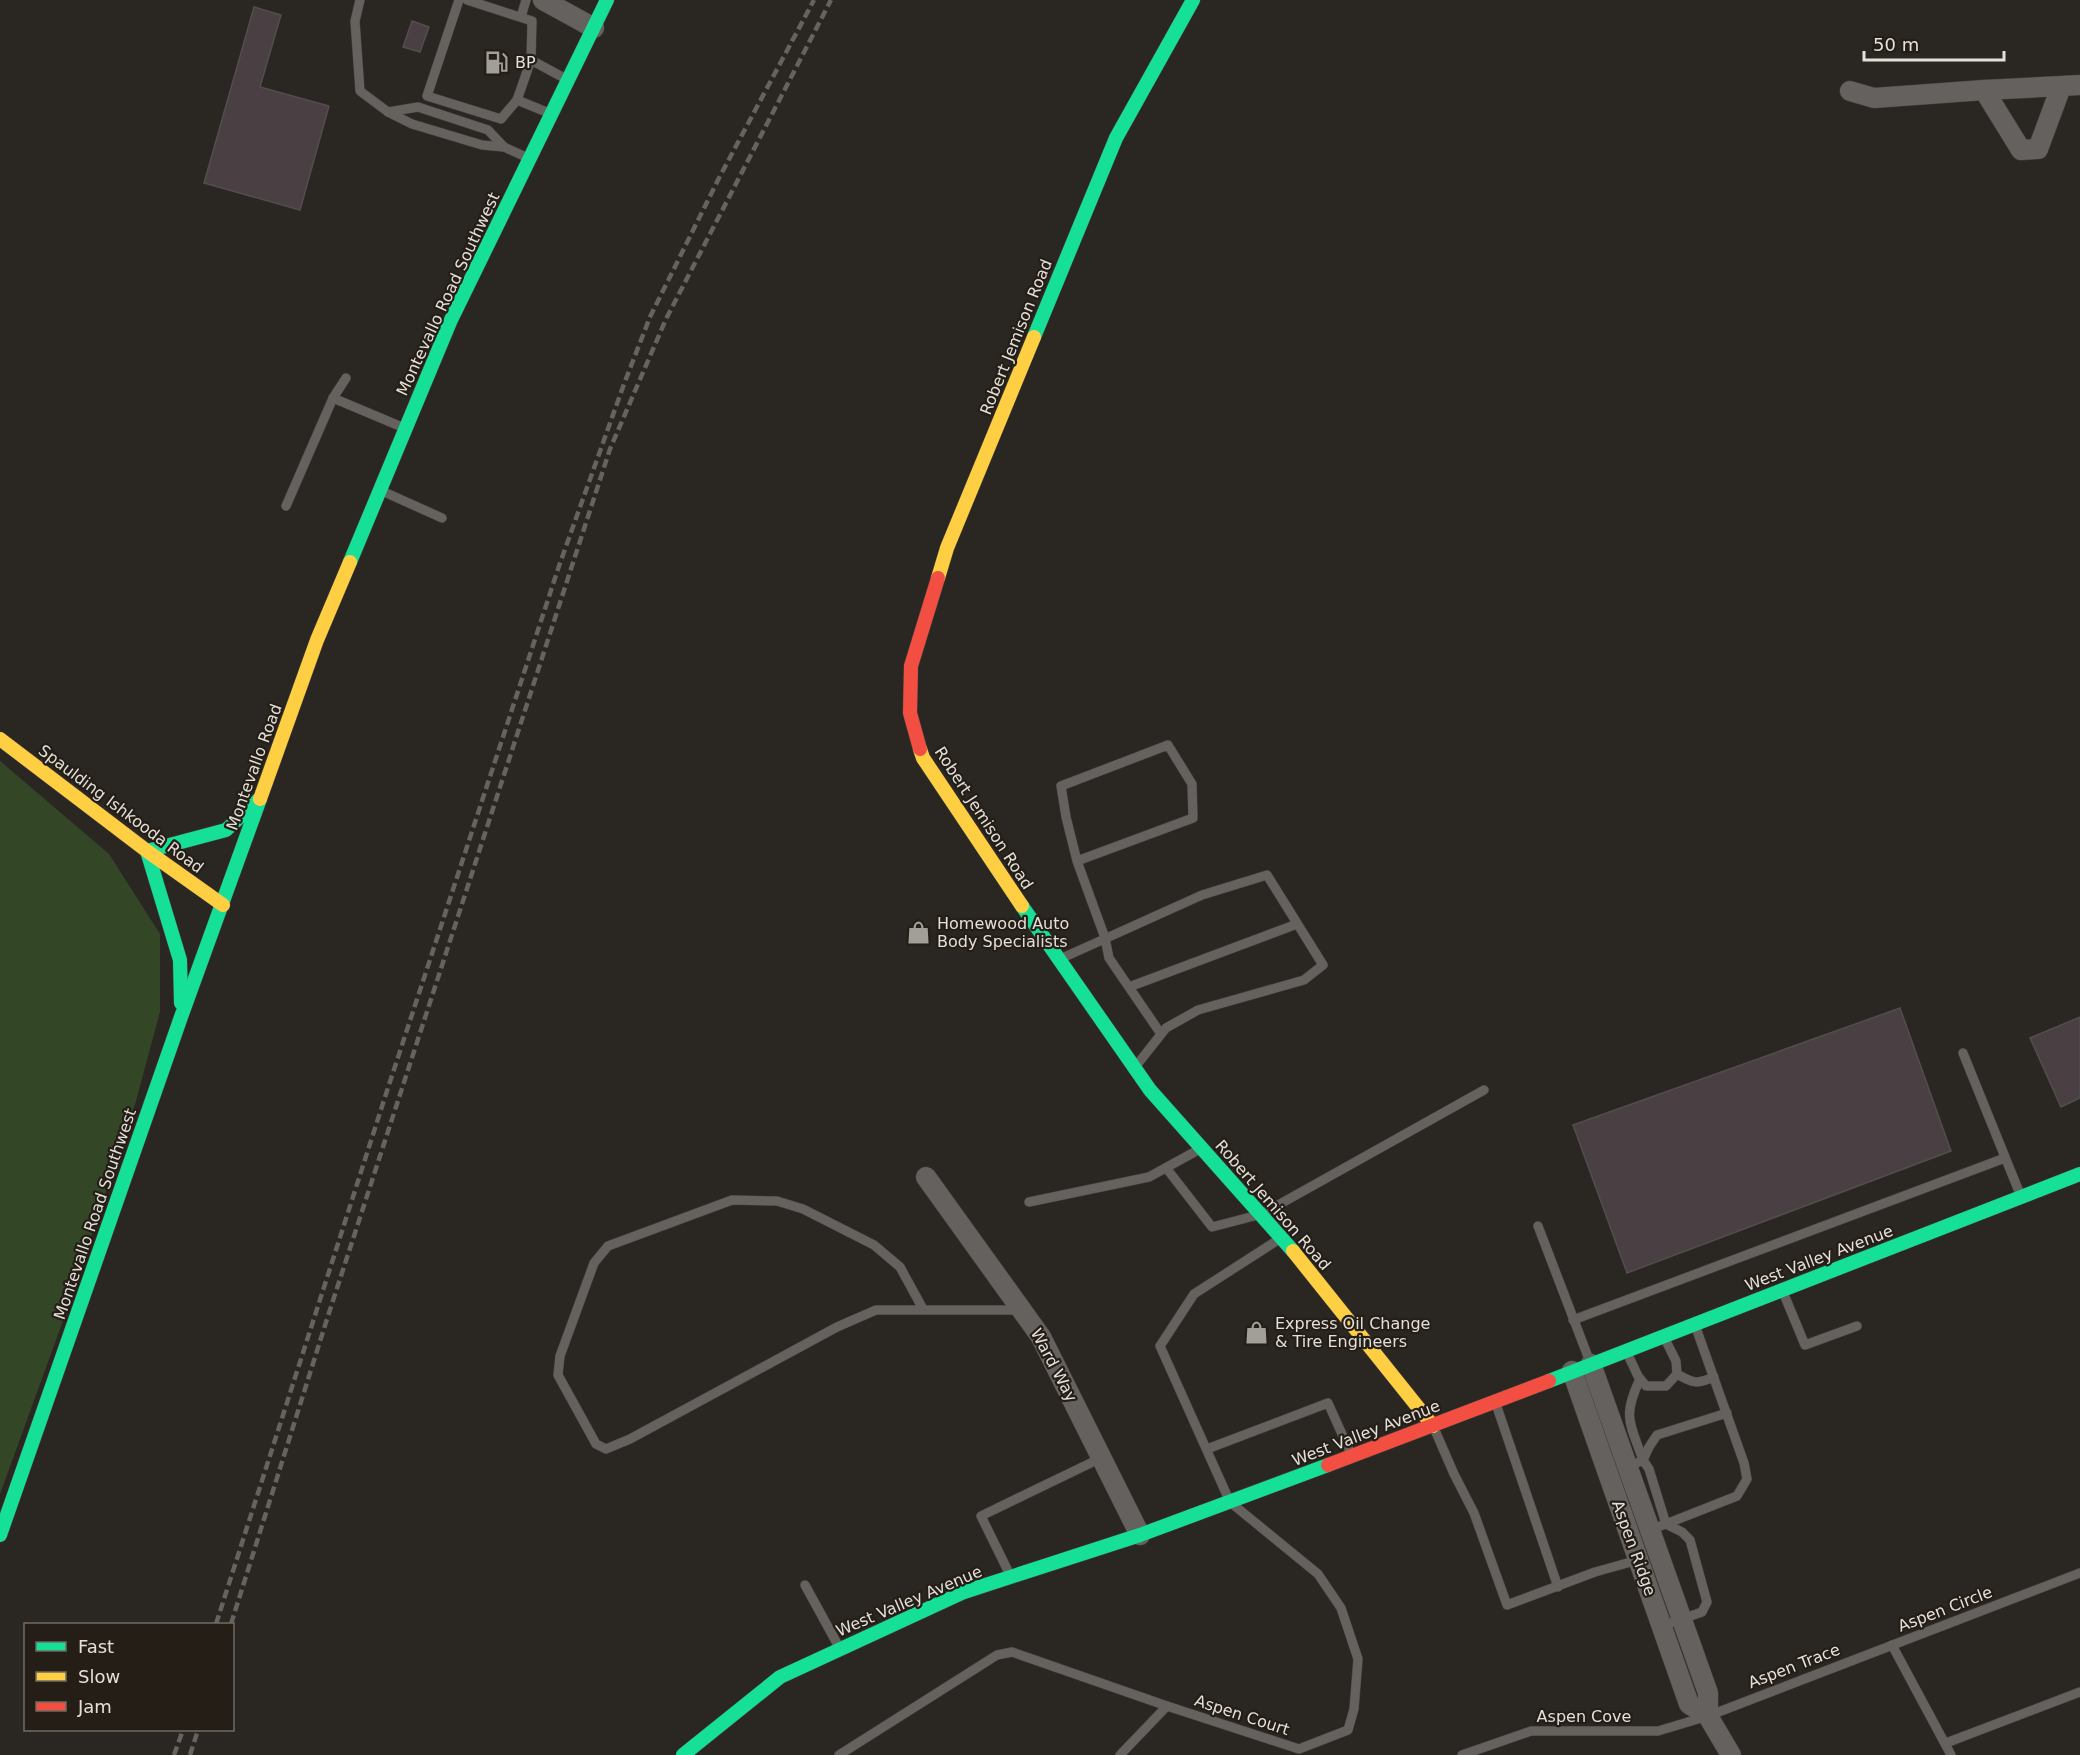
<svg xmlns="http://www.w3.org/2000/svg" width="2080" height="1755" font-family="'DejaVu Sans',sans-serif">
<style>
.green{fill:#334727}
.building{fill:#4a4044;stroke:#514e4c;stroke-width:1.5}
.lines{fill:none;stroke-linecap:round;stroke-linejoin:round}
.lane-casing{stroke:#45413d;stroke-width:10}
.street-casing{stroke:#45413d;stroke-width:21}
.fast-casing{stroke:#45413d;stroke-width:15}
.slow-casing{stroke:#45413d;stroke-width:15}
.jam-casing{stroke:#45413d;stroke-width:15}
.lane{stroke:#64615e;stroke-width:9}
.street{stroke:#64615e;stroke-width:20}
.fast{stroke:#16e098;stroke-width:14}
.slow{stroke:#ffcf43;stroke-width:14}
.jam{stroke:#f24e42;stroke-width:14}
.rail{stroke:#66625e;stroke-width:4.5;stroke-dasharray:9 4.5;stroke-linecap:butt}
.labels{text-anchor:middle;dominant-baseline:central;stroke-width:4.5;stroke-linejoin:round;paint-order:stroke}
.poi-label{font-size:16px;fill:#e3dfd9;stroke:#241e16;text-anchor:start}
.street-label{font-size:16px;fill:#e3dfd9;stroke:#241e16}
</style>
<rect width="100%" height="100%" fill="#2a2722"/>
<polygon class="green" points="0,761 109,854 160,934 160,1012 136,1101 64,1318 0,1494"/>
<g class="building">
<polygon points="254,7 281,15 260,87 329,106 300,210 204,183"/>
<polygon points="412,21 429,27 420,52 403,47"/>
<polygon points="1900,1008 1951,1151 1627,1273 1573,1125"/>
<polygon points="2080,1017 2080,1098 2061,1107 2030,1038"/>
</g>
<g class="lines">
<defs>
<g id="lane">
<polyline points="360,0 355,21 360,91 388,112 412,124 482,145 504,147 526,157"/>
<polyline points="459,0 427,96 501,119 517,100 549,113"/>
<polyline points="467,0 532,21 531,60 517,100"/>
<polyline points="521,17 526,0"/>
<polyline points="531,60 566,79"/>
<polyline points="388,112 418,107 488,130 504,147"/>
<polyline points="333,398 402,427"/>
<polyline points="382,491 442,518"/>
<polyline points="286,506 333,398 346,378"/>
<polyline points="1077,861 1066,817 1061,786 1168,745 1192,784 1193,818 1077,861 1105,938 1109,958 1161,1034"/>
<polyline points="1060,959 1202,895 1267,875 1323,965 1304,980 1198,1010 1166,1028 1136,1066"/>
<polyline points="1129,987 1297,924"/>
<polyline points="1963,1053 2020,1194"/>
<polyline points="1167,1169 1212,1227 1262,1214 1484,1090"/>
<polyline points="1029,1202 1149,1177 1200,1149"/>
<polyline points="1538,1226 1590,1362"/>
<polyline points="1783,1292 1805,1345 1857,1326"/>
<polyline points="923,1309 900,1267 874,1245 803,1209 777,1201 732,1200 608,1246 594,1263 560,1356 558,1375 596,1444 606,1449 630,1439 837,1327 876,1310 1020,1310"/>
<polyline points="1573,1320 2005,1158"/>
<polyline points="1627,1353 1638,1376 1646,1386 1666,1386 1677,1374 1676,1361 1664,1337"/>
<path d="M1677,1374C1694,1384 1697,1384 1714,1377"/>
<path d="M1640,1379C1622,1417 1630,1423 1643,1460"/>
<polyline points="1496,1404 1558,1587"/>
<polyline points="1434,1428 1454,1474 1474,1513 1507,1605 1595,1572 1638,1560"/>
<polyline points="1207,1449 1328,1403 1351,1454"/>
<polyline points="1643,1460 1649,1447 1657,1435 1727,1413"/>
<polyline points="1629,1467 1643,1460 1649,1469 1666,1524 1660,1526"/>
<polyline points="1666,1524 1737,1496 1747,1479 1744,1463 1695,1325"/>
<polyline points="1010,1575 981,1516 1101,1458"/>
<polyline points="805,1585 839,1647"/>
<polyline points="1662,1626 1702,1612 1707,1602 1690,1540 1682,1532 1666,1524"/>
<polyline points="1892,1645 1951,1755"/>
<polyline points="1946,1743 2080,1692"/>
<polyline points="839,1755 997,1655 1012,1652 1167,1706"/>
<polyline points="1120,1755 1167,1706 1299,1749 1348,1730 1354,1709 1358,1659 1341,1608 1318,1574 1230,1502 1160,1346 1194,1294 1281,1238"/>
<polyline points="1462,1755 1531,1731 1658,1731 1708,1716 2080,1573"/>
</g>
<g id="street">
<polyline points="543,0 594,28"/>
<polyline points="1984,90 2080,85"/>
<polyline points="1850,91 1874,98 1984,90 2021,150 2038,149 2061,87"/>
<polyline points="926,1177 1041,1337 1140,1535"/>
<polyline points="1591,1364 1708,1693 1708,1716"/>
<polyline points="1572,1371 1689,1704 1708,1716 1731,1755"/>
</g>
<g id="fast">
<polyline points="1034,337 1116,138 1193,0"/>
<polyline points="350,562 450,322 607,0"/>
<polyline points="1022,906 1150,1090 1293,1251"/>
<polyline points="181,1003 180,960 147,851 226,830 258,800"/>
<polyline points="1549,1381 2080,1174"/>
<polyline points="0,1535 181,1017 260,799"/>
<polyline points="683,1755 780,1677 964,1592 1140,1535 1328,1465"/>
</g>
<g id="slow">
<polyline points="938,578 947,548 1034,337"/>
<polyline points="0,739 147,851 223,905"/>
<polyline points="920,749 923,758 1022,906"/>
<polyline points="260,799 317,640 350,562"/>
<polyline points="1293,1251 1433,1426"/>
</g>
<g id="jam">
<polyline points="920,749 910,713 911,666 938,578"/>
<polyline points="1328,1465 1549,1381"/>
</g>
</defs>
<use href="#lane" class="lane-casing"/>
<use href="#street" class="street-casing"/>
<use href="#fast" class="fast-casing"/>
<use href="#slow" class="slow-casing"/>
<use href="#jam" class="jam-casing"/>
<use href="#lane" class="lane"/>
<use href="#street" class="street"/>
<use href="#fast" class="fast"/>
<use href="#slow" class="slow"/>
<use href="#jam" class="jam"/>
<g class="rail">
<polyline points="216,1624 385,1097 559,566 624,384 650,317 719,178 814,0"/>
<polyline points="231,1624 327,1319 610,449 666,319 831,0"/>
<polyline points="174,1755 183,1730"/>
<polyline points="190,1755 198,1730"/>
</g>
</g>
<defs>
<symbol id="fuel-bare" viewBox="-9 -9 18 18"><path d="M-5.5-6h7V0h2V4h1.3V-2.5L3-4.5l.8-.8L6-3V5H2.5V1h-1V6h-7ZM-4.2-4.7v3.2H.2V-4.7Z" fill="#a29f99" stroke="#241e16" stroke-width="2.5" paint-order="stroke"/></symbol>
<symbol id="shop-bare" viewBox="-9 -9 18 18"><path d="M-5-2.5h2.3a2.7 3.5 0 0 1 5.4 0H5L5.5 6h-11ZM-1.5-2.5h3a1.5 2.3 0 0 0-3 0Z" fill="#a29f99" stroke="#241e16" stroke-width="2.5" paint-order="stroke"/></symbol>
</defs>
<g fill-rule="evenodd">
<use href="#fuel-bare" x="480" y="46" width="33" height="33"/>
<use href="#shop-bare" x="902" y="916" width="33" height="33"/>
<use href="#shop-bare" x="1240" y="1316" width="33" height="33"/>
</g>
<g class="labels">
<g class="poi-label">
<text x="515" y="62">BP</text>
<text x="937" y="923">Homewood Auto<tspan x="937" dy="18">Body Specialists</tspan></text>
<text x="1275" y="1323">Express Oil Change<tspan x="1275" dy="18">&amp; Tire Engineers</tspan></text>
</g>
<g class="street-label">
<text transform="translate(448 294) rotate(-65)">Montevallo Road Southwest</text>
<text transform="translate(1016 337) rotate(-68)">Robert Jemison Road</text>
<text transform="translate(254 767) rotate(-70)">Montevallo Road</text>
<text transform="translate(121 809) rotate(37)">Spaulding Ishkooda Road</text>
<text transform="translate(984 818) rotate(57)">Robert Jemison Road</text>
<text transform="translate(1273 1205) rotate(49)">Robert Jemison Road</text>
<text transform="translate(95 1214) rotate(-71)">Montevallo Road Southwest</text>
<text transform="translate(1819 1258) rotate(-21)">West Valley Avenue</text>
<text transform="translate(1054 1365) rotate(62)">Ward Way</text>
<text transform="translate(1366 1433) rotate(-21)">West Valley Avenue</text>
<text transform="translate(1634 1548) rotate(70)">Aspen Ridge</text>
<text transform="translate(909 1601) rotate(-23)">West Valley Avenue</text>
<text transform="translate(1945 1609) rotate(-21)">Aspen Circle</text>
<text transform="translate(1794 1666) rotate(-21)">Aspen Trace</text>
<text transform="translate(1242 1715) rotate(18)">Aspen Court</text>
<text x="1584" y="1716">Aspen Cove</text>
</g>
</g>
<rect x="24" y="1623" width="210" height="108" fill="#241e16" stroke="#706b64" stroke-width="1.5"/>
<rect x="36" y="1642" width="30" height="9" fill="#16e098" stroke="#706b64" stroke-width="1.5"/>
<text x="78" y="1653" font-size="18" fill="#e3dfd9">Fast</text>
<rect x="36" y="1672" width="30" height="9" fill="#ffcf43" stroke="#706b64" stroke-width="1.5"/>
<text x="78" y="1683" font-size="18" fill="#e3dfd9">Slow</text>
<rect x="36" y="1702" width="30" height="9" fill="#f24e42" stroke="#706b64" stroke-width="1.5"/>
<text x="78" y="1713" font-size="18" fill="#e3dfd9">Jam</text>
<path d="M1864 51v9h140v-9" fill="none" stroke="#e3dfd9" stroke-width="3"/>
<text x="1873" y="51" font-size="18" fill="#e3dfd9" stroke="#241e16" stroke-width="4.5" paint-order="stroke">50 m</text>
</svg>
